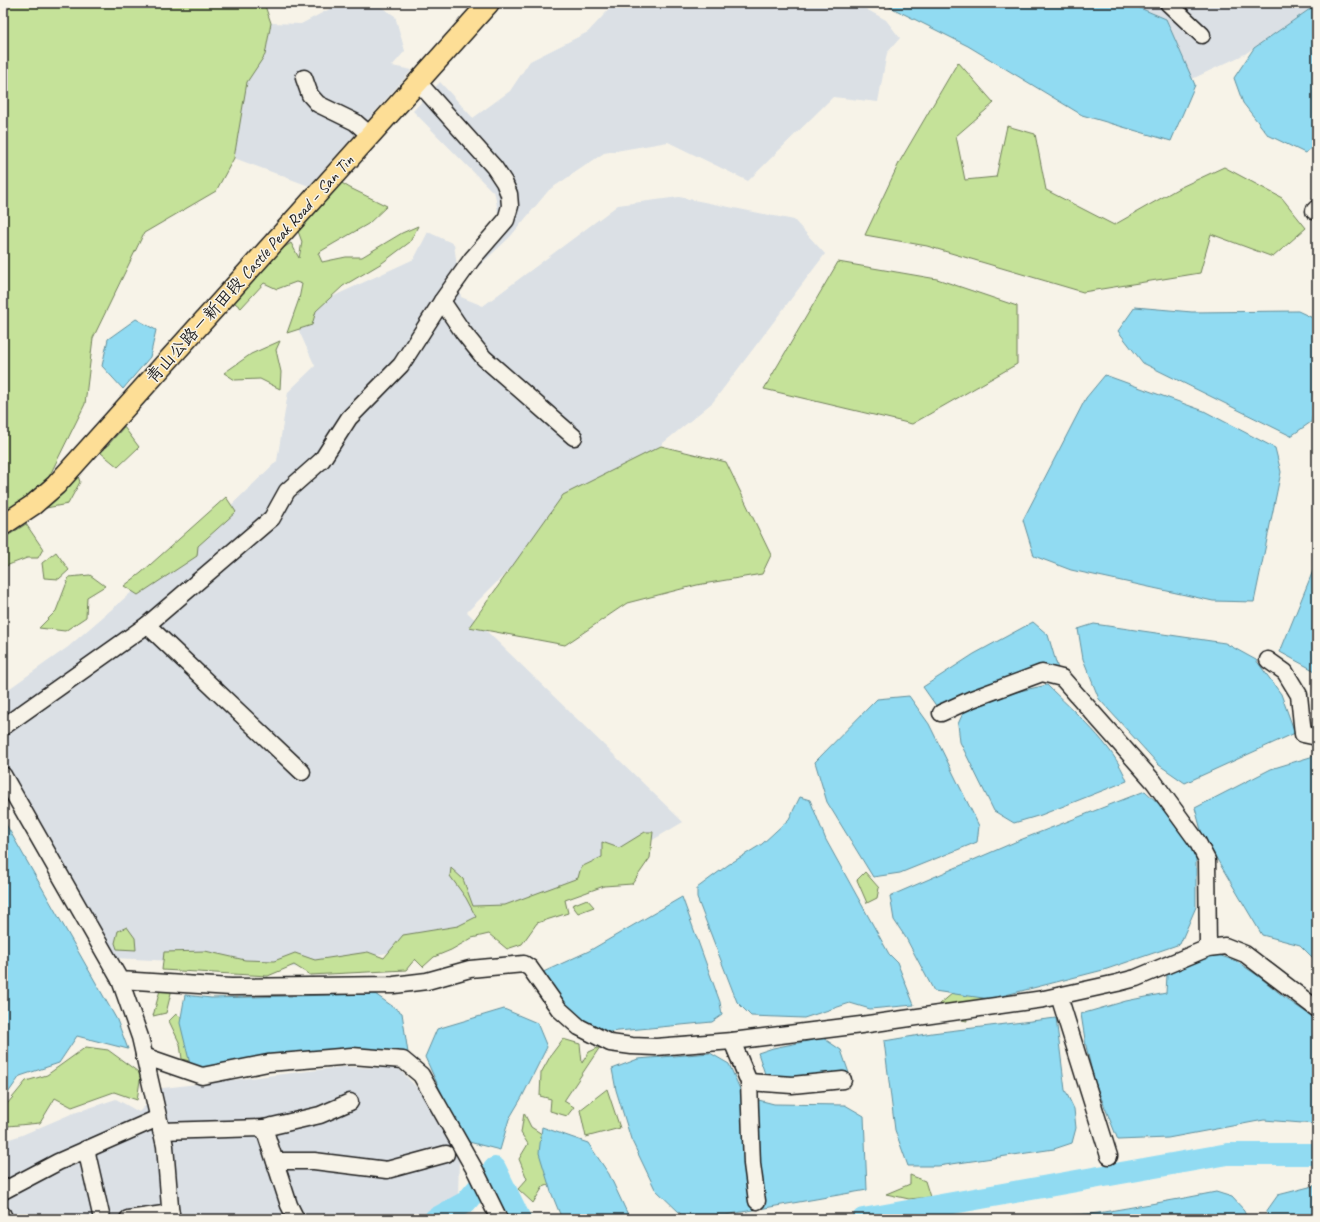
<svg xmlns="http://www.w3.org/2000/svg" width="1320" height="1222" font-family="Caveat,'LXGW WenKai TC',sans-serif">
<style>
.built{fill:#dbe0e5}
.green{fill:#c5e299;stroke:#707f5a}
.water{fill:#91dbf2;stroke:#628f9c}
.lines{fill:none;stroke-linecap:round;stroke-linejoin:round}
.river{stroke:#91dbf2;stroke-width:22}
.minor-casing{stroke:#1c1c1c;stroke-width:19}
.major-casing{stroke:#1c1c1c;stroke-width:23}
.minor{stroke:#f7f3e8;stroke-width:16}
.major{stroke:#fdde96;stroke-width:20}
.labels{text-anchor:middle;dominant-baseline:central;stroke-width:3;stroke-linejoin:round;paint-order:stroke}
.street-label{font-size:17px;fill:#1c1c1c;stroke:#f7f3e8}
</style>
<rect width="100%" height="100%" fill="#f7f3e8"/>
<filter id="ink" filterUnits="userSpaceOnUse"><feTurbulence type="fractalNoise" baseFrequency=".025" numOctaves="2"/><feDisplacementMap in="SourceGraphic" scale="8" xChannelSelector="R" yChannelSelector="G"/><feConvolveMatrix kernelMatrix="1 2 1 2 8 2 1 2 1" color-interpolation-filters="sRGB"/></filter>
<g filter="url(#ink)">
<g class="built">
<polygon points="341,3 375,3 395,16 405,51 392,66 412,70 309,186 234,158 235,100 266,49 271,23 301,24"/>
<polygon points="615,3 855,3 886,20 900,38 887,53 878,102 833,97 748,181 668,142 604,153 549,190 510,237 477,268 462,262 499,219 495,194 413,111 440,82 473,118 510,91 530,61 588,32"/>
<polygon points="1128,3 1313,3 1312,7 1245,54 1192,79 1166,19"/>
<polygon points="679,197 794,220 825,254 713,402 511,568 467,612 683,822 548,902 438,943 309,968 114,958 3,767 3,693 68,647 221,515 277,461 288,392 315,366 299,331 295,314 414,259 428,232 454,244 461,297 483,306 618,205"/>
<polygon points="343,1067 398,1068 419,1090 459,1159 458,1198 414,1219 3,1219 3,1141 22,1135 71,1114 116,1099 139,1112 163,1088"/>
</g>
<g class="green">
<polygon points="3,3 264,3 271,23 265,55 247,82 234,158 216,191 144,233 93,338 85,404 45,485 3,515"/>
<polygon points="958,62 994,103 956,136 965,180 996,177 1007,126 1035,134 1046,190 1114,225 1179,188 1224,167 1282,198 1306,228 1273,257 1211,234 1200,273 1083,292 927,246 865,235 900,161"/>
<polygon points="335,179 350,188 387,206 368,224 333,244 318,253 322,262 346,257 362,257 402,233 418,226 410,242 382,263 343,286 316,311 312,325 287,333 299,299 302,284 296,282 277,289 264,283 241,308 229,298 259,264 291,243 299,258 302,242 295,223"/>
<polygon points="838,262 937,279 1017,306 1017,364 912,424 764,389"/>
<polygon points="280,341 276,350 281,372 280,389 260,379 235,380 224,373 251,354"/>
<polygon points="124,427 139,447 118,467 101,453"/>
<polygon points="661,446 726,462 771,555 762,574 697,585 627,603 565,645 469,627 563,495"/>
<polygon points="78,476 80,482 68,504 46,508"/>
<polygon points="226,497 236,512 198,546 197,556 138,595 124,586 141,573"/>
<polygon points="26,524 43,549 38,558 27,558 3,567 3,537 9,535"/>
<polygon points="56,552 69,570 59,579 44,578 42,563"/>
<polygon points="90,575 105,586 87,597 86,617 65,631 39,628 56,611 69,577"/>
<polygon points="645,832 653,832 650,858 632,884 604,886 565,900 568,913 537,923 522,944 507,949 489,934 472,938 451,950 434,957 423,967 415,959 406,970 310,975 294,965 268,976 162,970 164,952 205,951 245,960 274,961 295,953 315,960 368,952 384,958 403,935 458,926 476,917 466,898 450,876 451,868 463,879 473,906 505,905 578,878 581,867 602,857 602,842 619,848"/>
<polygon points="865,872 879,888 877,898 867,903 857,880"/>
<polygon points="587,899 594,907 578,913 572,905"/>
<polygon points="127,927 135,938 136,950 117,949 115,943 118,931"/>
<polygon points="172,989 166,1013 153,1016 160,990"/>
<polygon points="953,993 990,995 970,1004 966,1016 967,1021 956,1019 947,1009 940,1004"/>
<polygon points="176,1014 195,1026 208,1066 182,1059 180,1044 169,1021"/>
<polygon points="563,1039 580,1044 582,1063 589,1052 600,1047 564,1101 574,1107 567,1116 550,1111 551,1099 540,1096 541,1073 551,1055"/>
<polygon points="86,1047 108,1050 141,1074 137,1100 114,1092 72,1107 55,1098 40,1123 8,1126 3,1119 3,1109 26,1081 47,1075"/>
<polygon points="607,1089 620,1128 586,1137 580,1110"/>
<polygon points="524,1113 531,1127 562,1147 559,1181 543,1187 533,1203 518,1189 527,1179 519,1159 528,1144 521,1133"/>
<polygon points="910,1175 925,1181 930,1197 909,1199 886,1194 910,1184"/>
</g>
<g class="water">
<polygon points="882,3 1128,3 1166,19 1195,85 1171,141 1082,115 968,46"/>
<polygon points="1317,4 1317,144 1305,153 1268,135 1243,103 1234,78 1254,48"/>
<polygon points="1135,307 1192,312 1298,311 1317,320 1317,399 1311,422 1291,436 1143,363 1118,331"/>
<polygon points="136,319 156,330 150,357 123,389 102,366 108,339"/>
<polygon points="1105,375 1204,411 1275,448 1281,472 1254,602 1213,601 1071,570 1034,556 1023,520 1086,398"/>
<polygon points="1317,561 1317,672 1280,652"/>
<polygon points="1033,622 1048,635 1058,669 937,707 923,687 974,654"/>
<polygon points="1094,624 1225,643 1256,660 1281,694 1295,733 1185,783 1159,765 1099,699 1083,659 1078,629"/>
<path d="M1047,685C1075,713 1113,744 1127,781L1041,815L1014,823L994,811L960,742L958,724L965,709L1011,693Z"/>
<polygon points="909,696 929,724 979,826 977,842 900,873 873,877 827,802 815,762 877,699"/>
<polygon points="1317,755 1317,962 1300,945 1262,935 1202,834 1195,808 1271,769"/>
<polygon points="1145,791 1173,817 1196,851 1196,907 1180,944 1107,969 990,999 934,991 906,938 894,920 890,896 1015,842"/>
<polygon points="800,797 810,800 826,840 889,954 897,962 914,1005 870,1009 850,1003 804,1018 751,1016 737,1002 697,898 697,888 728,865 762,844 789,819"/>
<polygon points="3,819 117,1020 128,1049 77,1036 59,1063 20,1076 3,1100"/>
<polygon points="682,897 720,1002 722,1015 712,1022 598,1033 548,1004 539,974 589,951"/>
<polygon points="1215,954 1236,961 1257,975 1288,1000 1317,1020 1317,1122 1315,1124 1264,1120 1168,1138 1118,1140 1094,1080 1086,1046 1081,1014 1126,1001 1166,993 1167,975 1185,963"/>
<polygon points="375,994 402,1013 408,1053 226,1077 190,1064 180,1023 185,995 211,998"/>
<polygon points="504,1009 537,1023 547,1047 522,1097 509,1119 500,1150 469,1142 446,1103 425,1057 437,1029"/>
<polygon points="1056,1018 1065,1090 1074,1109 1076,1128 1072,1143 1054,1149 938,1166 908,1166 895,1130 884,1041 932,1033"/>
<polygon points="823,1038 841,1050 850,1076 796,1078 765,1074 758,1053 773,1048"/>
<polygon points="710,1053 729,1064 743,1096 774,1104 845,1105 864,1116 867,1190 725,1215 682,1215 655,1189 631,1139 616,1090 612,1069 638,1059"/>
<polygon points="542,1127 588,1143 609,1174 629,1217 625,1219 562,1219 551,1192 539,1153"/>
<polygon points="1317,1185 1317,1219 1269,1219 1266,1212 1278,1195"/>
<path d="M1216,1192L1232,1197L1244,1210L1247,1219H1053C1068,1214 1083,1215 1098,1213C1137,1206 1177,1200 1216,1192Z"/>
</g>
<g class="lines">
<g class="river">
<polyline points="435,1219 466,1202 495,1168 520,1219"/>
<polyline points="863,1219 1228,1154 1317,1154"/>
</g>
<defs>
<g id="minor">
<polyline points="1168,3 1202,35"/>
<polyline points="304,78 310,95 318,104 355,122 370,135"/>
<polyline points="1314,211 1317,208"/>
<polyline points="442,301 463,332 484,358 574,437"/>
<polyline points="147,625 302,772"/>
<polyline points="1268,660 1285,672 1299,695 1303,734 1317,737"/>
<polyline points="941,713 972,699 1042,673 1062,678 1154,782 1197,841 1207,860 1208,948"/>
<polyline points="3,727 147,625 272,518 287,491 322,460 349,418 401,365 442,301 472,259 506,220 510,206 509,194 504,182 494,167 418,82"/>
<polyline points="3,775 120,980 231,987 394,985 427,981 470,969 524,964 530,968 559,1009 579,1027 610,1043 632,1046 656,1047 732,1041 861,1025 1044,999 1117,983 1136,978 1208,948 1225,946 1245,954 1317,1009"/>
<polyline points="120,980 140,1037 165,1146 171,1219"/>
<polyline points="1059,996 1109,1156"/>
<polyline points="732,1041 749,1082 752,1164 757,1201"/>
<polyline points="144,1056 202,1076 268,1063 352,1056 403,1060 421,1075 476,1172 499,1219"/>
<polyline points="749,1082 792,1085 843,1080"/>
<polyline points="264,1128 320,1115 350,1102"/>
<polyline points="161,1131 264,1128 289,1205 296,1219"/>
<polyline points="86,1149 102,1219"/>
<polyline points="275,1161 314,1161 387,1170 446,1154"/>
<polyline points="3,1191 58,1162 158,1118"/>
<polyline points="3,1215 4,1219"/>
<polyline points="128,1219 171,1213"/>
</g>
<polyline id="major" points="3,525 33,505 56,485 489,3"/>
</defs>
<use href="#minor" class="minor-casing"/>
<use href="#major" class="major-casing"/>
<use href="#minor" class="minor"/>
<use href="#major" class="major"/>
</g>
</g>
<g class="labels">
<g class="street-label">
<text transform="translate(250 269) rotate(-48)">青山公路－新田段 Castle Peak Road – San Tin</text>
</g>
</g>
<rect width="1320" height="1222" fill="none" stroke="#f7f3e8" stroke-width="16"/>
<rect x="8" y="8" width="1304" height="1206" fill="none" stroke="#1c1c1c" stroke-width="1.5" filter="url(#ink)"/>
</svg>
